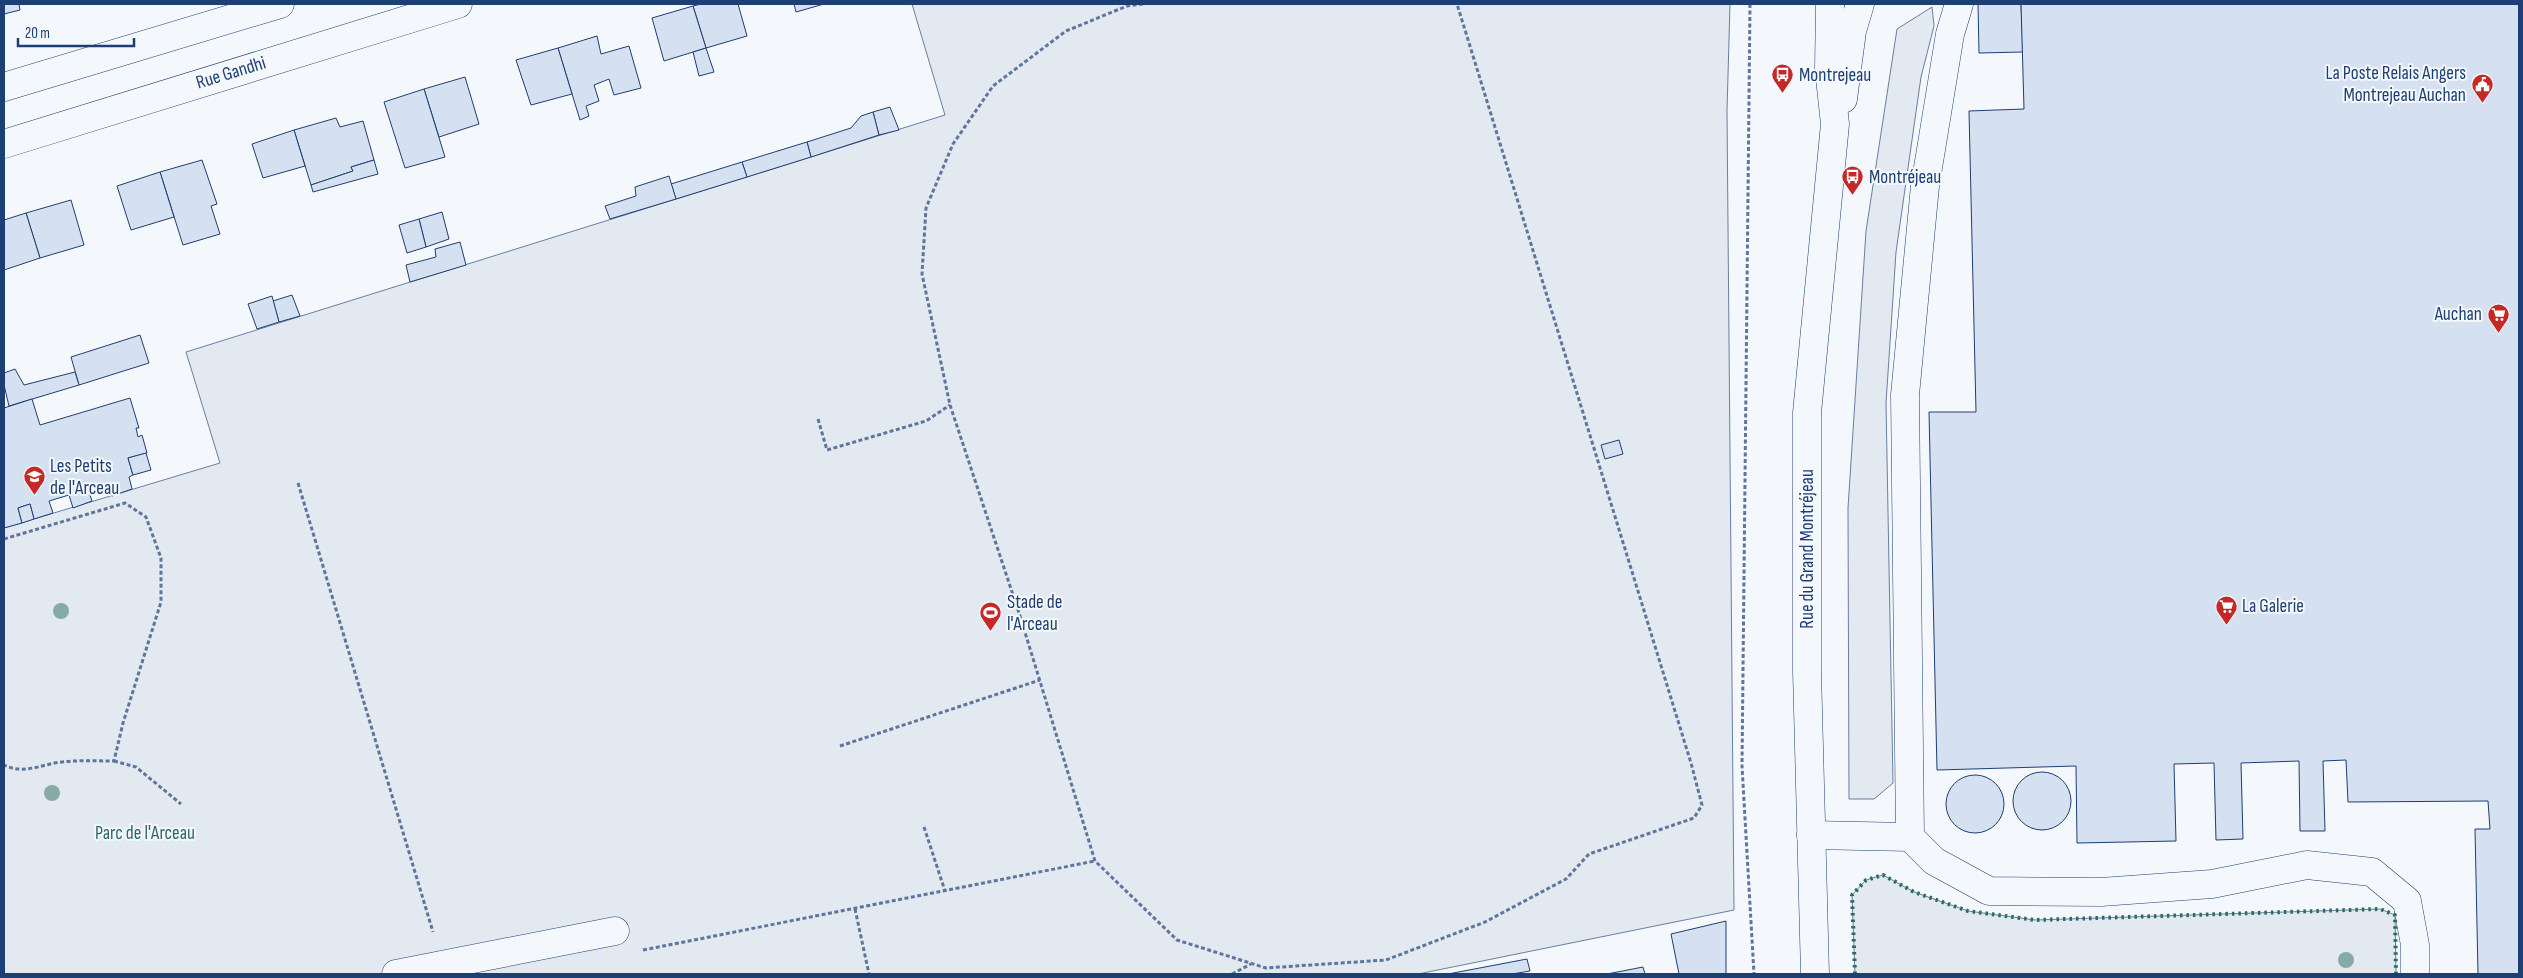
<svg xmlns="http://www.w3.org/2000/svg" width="2523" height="978" font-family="'Sofia Sans Condensed',sans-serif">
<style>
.green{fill:#e3e9f0;stroke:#687fa3}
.building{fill:#d5e0f0;stroke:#1d3f73}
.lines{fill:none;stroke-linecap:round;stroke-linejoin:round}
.minor-casing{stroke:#1d3f73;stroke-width:29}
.major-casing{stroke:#1d3f73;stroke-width:29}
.path{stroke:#5e769c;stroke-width:3;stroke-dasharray:4 2.5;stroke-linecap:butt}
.minor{stroke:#f4f7fb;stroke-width:28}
.major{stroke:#f4f7fb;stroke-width:28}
.hedge{stroke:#2c6c60;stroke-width:4;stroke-dasharray:2.5 4;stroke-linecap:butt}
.tree{fill:#86aba6}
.labels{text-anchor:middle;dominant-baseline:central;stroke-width:4;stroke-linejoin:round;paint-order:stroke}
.street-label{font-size:19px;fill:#1d3f73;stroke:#f4f7fb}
.poi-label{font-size:19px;fill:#1d3f73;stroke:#f4f7fb;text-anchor:start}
.park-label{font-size:19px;fill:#2c6c60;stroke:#f4f7fb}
</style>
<rect width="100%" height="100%" fill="#f4f7fb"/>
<g class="green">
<polygon points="912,4 1730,4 1727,111 1734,910 1418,974 4,974 4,528 220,463 186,352 945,115"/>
<polygon points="1932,7 1934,26 1921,77 1896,252 1886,403 1893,783 1874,799 1849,799 1848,508 1866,231 1897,29"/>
<polygon points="1883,875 1914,892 1968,911 2035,920 2380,909 2395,915 2396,974 1855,974 1852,895 1866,880"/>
</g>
<g class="building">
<polygon points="4,4 19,4 20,10 4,14"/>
<polygon points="701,4 738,4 747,36 706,48 693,6"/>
<polygon points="794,4 824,4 796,12"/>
<polygon points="1978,4 2021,4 2023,52 1979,53"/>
<polygon points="2021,4 2519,4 2519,974 2478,974 2475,829 2490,829 2488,801 2348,802 2346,760 2323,761 2325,831 2300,831 2299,761 2241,763 2243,839 2216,840 2214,763 2174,764 2176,841 2077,843 2076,766 1937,770 1929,412 1976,412 1969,111 2024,109"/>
<polygon points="693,6 706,48 664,61 652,18"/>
<polygon points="597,36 601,54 629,46 641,88 614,95 609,79 594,85 599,101 586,106 589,116 580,120 558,48"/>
<polygon points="558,48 572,94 531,105 516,60"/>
<polygon points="706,48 714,72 699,76 693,52"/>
<polygon points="465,77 479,124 439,137 424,89"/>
<polygon points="424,89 445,157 405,168 384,102"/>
<polygon points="890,107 899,130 879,135 873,112"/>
<polygon points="873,112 879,135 811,157 807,142 851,128 861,116"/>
<polygon points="336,118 340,127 363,121 374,160 351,167 353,171 311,185 294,130"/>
<polygon points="294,130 305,166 263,178 252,144"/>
<polygon points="807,142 811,157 747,177 742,162"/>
<polygon points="202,160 217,204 211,206 220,234 183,245 160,172"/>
<polygon points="374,160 378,174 313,192 311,185 353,171 351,167"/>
<polygon points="742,162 747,177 676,199 671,184"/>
<polygon points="160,172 174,217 131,230 117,186"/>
<polygon points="669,176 676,199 610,219 605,206 636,196 635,187"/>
<polygon points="71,200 84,245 40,258 26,213"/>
<polygon points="442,212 449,239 426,247 419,219"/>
<polygon points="26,213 40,258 4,270 4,220"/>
<polygon points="419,219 426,247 407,253 399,225"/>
<polygon points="460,242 466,265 410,282 406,265 436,257 435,249"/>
<polygon points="292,295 300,316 279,322 273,301"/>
<polygon points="272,296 279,322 257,329 248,304"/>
<polygon points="140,335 149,363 79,385 71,357"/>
<polygon points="15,369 24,385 75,372 79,385 9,406 4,385 4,373"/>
<polygon points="130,398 139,428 136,428 138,437 142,435 147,453 128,458 133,475 129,477 132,489 112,496 109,483 88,489 92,501 73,508 69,495 49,501 53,513 34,519 30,504 18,508 22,523 4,528 4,408 32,399 40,425"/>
<polygon points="1619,440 1623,454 1605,459 1601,445"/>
<polygon points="146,453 151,470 133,475 128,458"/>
<polygon points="30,504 34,519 22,523 18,508"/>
<circle cx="2042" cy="801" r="29"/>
<circle cx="1975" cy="804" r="29"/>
<polygon points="1726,921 1726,974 1679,974 1671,934"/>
<polygon points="1527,959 1530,971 1512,974 1448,974"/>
<polygon points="1643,967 1645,974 1607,974"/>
</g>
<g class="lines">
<defs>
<g id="minor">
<polyline points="1959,4 1950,34 1925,186 1905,395 1910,837 1934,861 1989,891 2101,892 2212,884 2307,865 2372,872 2407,901 2415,945 2415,974"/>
<polyline points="1843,99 1852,31 1860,4"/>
<polyline points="1811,835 1910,837"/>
<polyline points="396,974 615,931"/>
<polyline points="1815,974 1807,671 1807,413 1835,124 1829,69 1830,4"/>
</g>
<g id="major">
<polyline points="4,87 280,4"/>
<polyline points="4,144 458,4"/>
</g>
</defs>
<use href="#minor" class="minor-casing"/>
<use href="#major" class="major-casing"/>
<g class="path">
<polyline points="1143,4 1127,6 1066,31 993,86 953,144 926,208 922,274 950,405 1020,616 1095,861 1177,940 1266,968 1386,960 1485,922 1566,879 1589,854 1694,818 1702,805 1691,763 1457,4"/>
<polyline points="1750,4 1742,766 1754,974"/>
<polyline points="818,419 827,450 926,421 950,405"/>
<polyline points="298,483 433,932"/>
<path d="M4,539L125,503L146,517L161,558V602L123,723L114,761C97,761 79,760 62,762C42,764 24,775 4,765"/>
<polyline points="840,746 1040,680"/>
<polyline points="114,761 136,767 181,804"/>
<polyline points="924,827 945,891"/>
<polyline points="855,909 869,974"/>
<polyline points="643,950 1095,861"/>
<polyline points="1232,974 1251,964"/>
</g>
<use href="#minor" class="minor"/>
<use href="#major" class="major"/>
<polyline class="hedge" points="1855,974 1852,895 1866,880 1883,875 1914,892 1968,911 2035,920 2380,909 2395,915 2396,974"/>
</g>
<g class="tree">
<circle cx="61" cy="611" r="8"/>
<circle cx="52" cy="793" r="8"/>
<circle cx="2346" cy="960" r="8"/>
</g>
<defs>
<symbol id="bus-pin" viewBox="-11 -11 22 30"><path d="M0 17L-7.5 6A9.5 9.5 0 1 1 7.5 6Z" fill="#c62828" stroke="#f4f7fb"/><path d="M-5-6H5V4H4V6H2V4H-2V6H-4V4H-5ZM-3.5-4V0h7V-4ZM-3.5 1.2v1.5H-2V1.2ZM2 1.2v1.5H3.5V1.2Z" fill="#fff"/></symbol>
<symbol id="civic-pin" viewBox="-11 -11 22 30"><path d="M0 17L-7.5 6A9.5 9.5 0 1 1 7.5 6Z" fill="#c62828" stroke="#f4f7fb"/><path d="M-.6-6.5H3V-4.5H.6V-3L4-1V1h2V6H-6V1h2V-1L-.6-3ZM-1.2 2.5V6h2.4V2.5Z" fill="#fff"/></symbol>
<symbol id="supermarket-pin" viewBox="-11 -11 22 30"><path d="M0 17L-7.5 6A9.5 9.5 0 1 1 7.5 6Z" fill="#c62828" stroke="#f4f7fb"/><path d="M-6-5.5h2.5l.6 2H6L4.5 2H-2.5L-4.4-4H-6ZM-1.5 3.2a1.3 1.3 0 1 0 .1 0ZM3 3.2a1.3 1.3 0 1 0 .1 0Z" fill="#fff"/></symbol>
<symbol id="school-pin" viewBox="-11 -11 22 30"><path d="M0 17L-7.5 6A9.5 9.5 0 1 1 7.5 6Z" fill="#c62828" stroke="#f4f7fb"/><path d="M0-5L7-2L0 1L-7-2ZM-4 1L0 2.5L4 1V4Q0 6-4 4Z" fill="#fff"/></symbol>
<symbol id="stadium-pin" viewBox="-11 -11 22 30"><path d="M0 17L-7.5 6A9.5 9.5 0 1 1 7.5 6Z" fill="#c62828" stroke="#f4f7fb"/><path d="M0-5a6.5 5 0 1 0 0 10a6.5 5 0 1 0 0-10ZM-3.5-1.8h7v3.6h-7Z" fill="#fff"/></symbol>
</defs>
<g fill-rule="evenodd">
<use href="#bus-pin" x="1770" y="62" width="25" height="34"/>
<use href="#civic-pin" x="2470" y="72" width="25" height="34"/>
<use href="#bus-pin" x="1840" y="164" width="25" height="34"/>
<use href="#supermarket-pin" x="2486" y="302" width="25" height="34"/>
<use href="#school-pin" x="22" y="464" width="25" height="34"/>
<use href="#supermarket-pin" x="2214" y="594" width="25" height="34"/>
<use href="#stadium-pin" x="978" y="600" width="25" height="34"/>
</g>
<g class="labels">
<g class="street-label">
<text transform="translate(231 73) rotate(-17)">Rue Gandhi</text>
<text transform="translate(1807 549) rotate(-90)">Rue du Grand Montréjeau</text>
</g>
<g class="poi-label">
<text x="2466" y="73" text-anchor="end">La Poste Relais Angers<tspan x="2466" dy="22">Montrejeau Auchan</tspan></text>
<text x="1799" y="75">Montrejeau</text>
<text x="1869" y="177">Montréjeau</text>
<text x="2482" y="314" text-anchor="end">Auchan</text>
<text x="50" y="466">Les Petits<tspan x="50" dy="22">de l'Arceau</tspan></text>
<text x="1007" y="602">Stade de<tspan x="1007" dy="22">l'Arceau</tspan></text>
<text x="2242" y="606">La Galerie</text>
</g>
<g class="park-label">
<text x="145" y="833">Parc de l'Arceau</text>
</g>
</g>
<rect width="2523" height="978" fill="none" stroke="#1d3f73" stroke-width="10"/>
<path d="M18 38v8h116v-8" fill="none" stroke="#1d3f73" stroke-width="2.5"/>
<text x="25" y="38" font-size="15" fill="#1d3f73" stroke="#f4f7fb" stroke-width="4" paint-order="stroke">20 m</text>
</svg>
